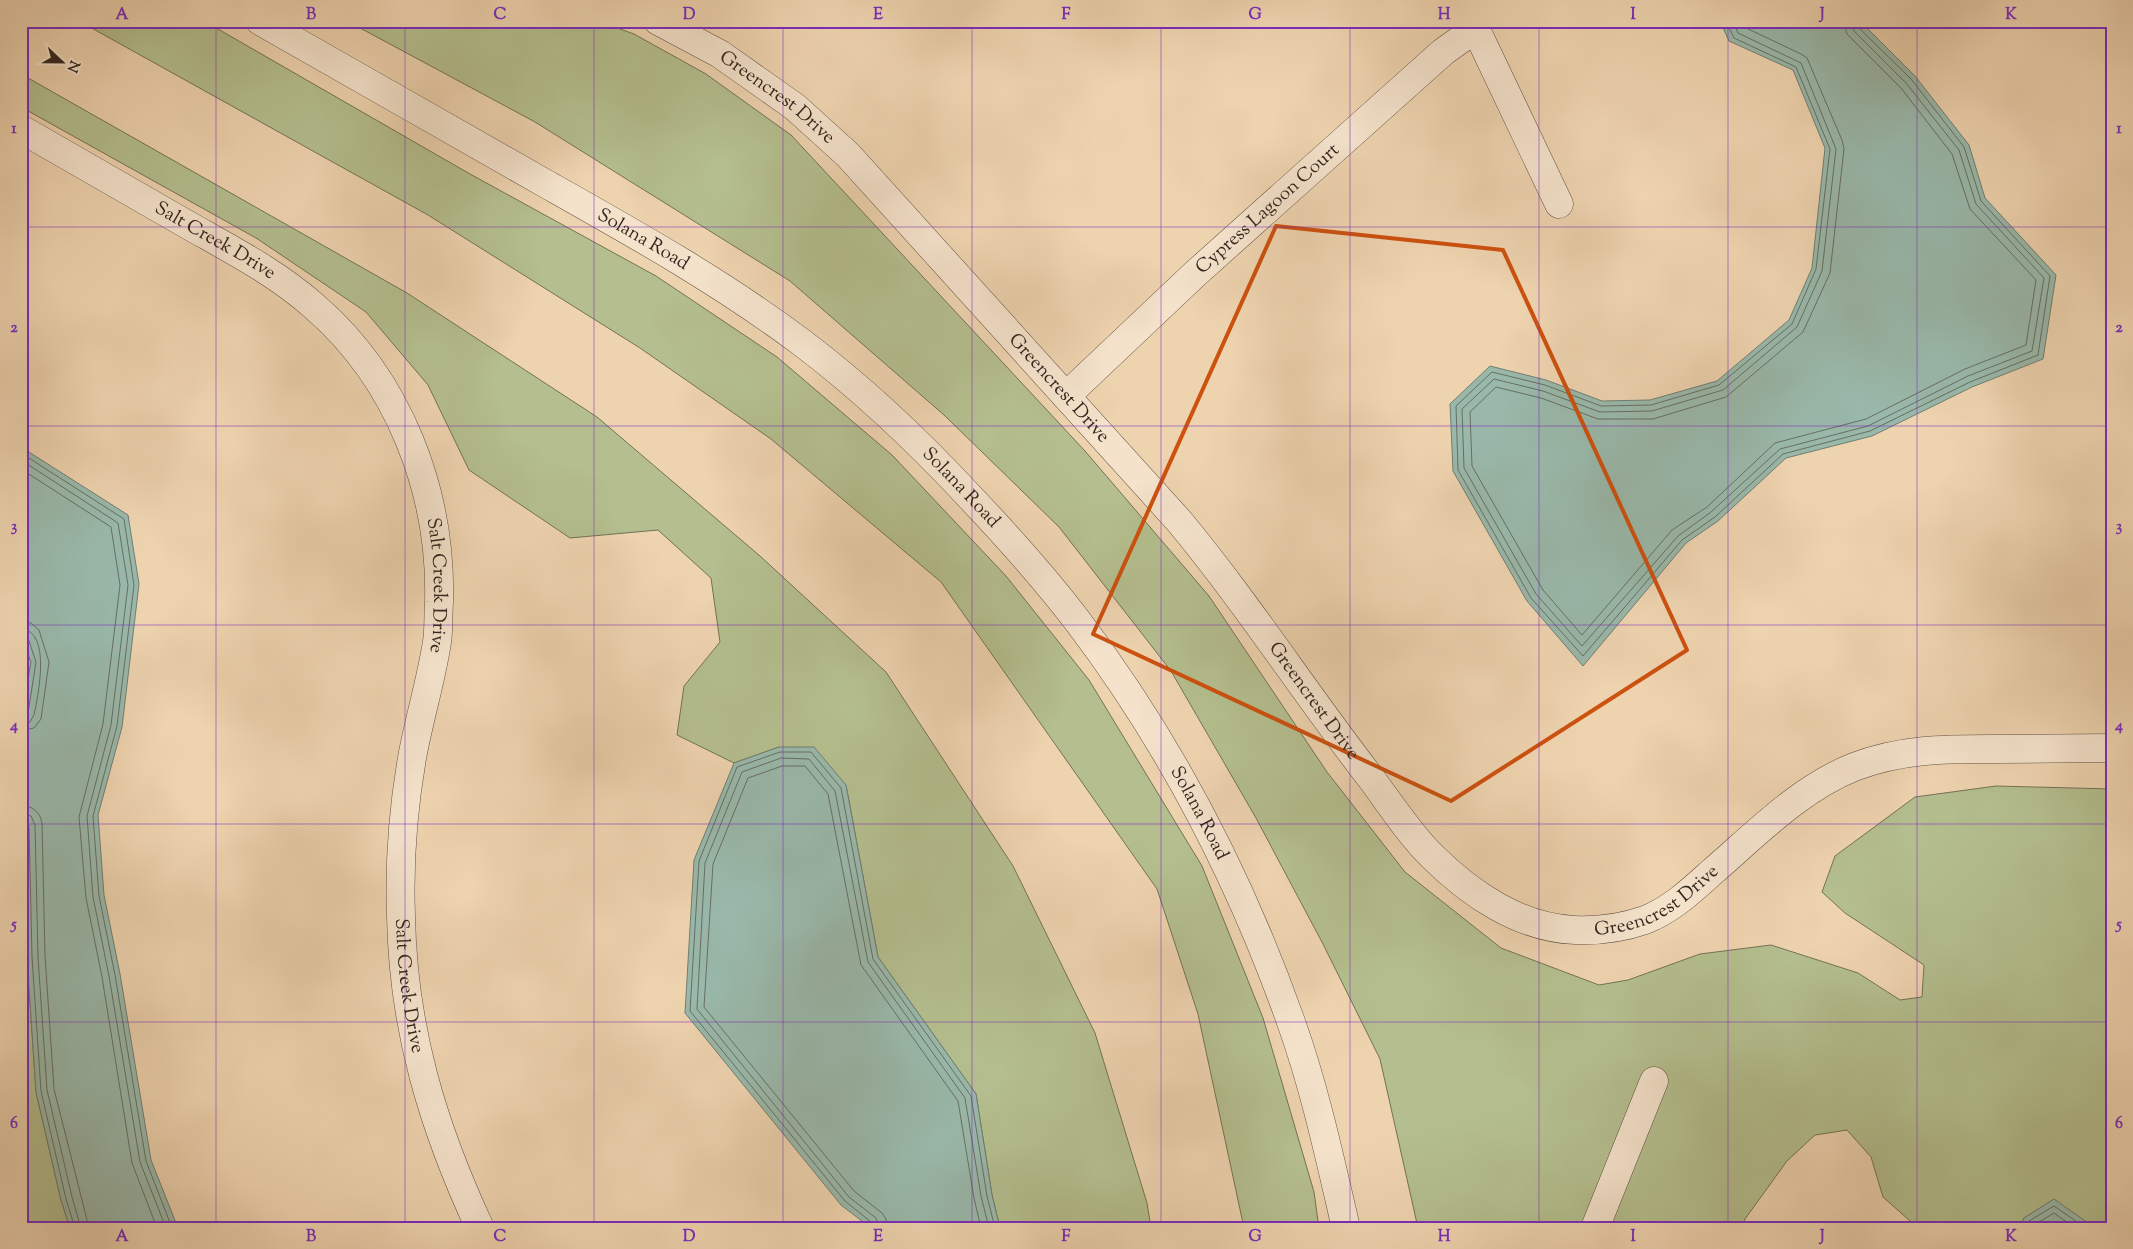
<svg xmlns="http://www.w3.org/2000/svg" width="2133" height="1249" font-family="'Sorts Mill Goudy',serif">
<style>
.green{fill:#b4be8e;stroke:#737256}
.water{fill:#99b8aa;stroke:#707e72}
.lines{fill:none;stroke-linecap:round;stroke-linejoin:round}
.shore{stroke:#666f64;stroke-width:1}
.minor-casing{stroke:#615142;stroke-width:29}
.tertiary-casing{stroke:#615142;stroke-width:29}
.minor{stroke:#f4e2cb;stroke-width:28}
.tertiary{stroke:#f4e2cb;stroke-width:28}
.marked{fill:none;stroke:#cd510f;stroke-width:4;stroke-linejoin:round}
.grid{fill:none;stroke:#7b2cbf;stroke-width:1;stroke-opacity:0.55}
.labels{text-anchor:middle;dominant-baseline:central;stroke-width:4.5;stroke-linejoin:round;paint-order:stroke}
.street-label{font-size:19px;fill:#32261e;stroke:#f4e2cb}
.neatline{fill:none;stroke:#7b2cbf;stroke-width:2}
.grid-label{font-size:16px;text-anchor:middle;font-weight:bold;fill:#7b2cbf}
</style>
<rect width="100%" height="100%" fill="#eed3af"/>
<filter id="stains"><feTurbulence type="fractalNoise" baseFrequency=".004" numOctaves="4"/><feColorMatrix values="0 0 0 0 .2 0 0 0 0 .09 0 0 0 0 .02 0 0 0 .5 -.17"/></filter>
<radialGradient id="worn" r=".72"><stop offset=".6" stop-color="#630" stop-opacity="0"/><stop offset="1" stop-color="#630" stop-opacity=".3"/></radialGradient>
<g class="green">
<polygon points="79,21 204,21 470,174 656,276 777,357 892,455 1006,576 1089,680 1202,866 1263,1018 1314,1192 1319,1228 1244,1228 1198,1014 1157,889 941,582 771,439 640,348 428,215"/>
<polygon points="347,21 598,21 634,34 706,74 791,135 1085,451 1209,596 1327,772 1405,872 1501,948 1599,985 1628,980 1700,954 1771,945 1858,973 1900,1000 1922,997 1924,965 1845,913 1822,892 1835,856 1915,797 1996,786 2112,789 2112,1228 2095,1228 2054,1200 2024,1218 2020,1228 1918,1228 1883,1197 1871,1157 1847,1130 1815,1135 1787,1161 1745,1219 1741,1228 1418,1228 1380,1059 1323,944 1256,818 1171,671 1059,527 944,415 790,281 535,122"/>
<polygon points="21,74 407,293 597,417 760,556 886,672 1013,866 1095,1033 1147,1203 1151,1228 1000,1228 992,1195 976,1094 878,957 846,785 779,747 734,763 677,735 684,686 720,642 711,578 658,530 570,538 469,470 428,385 366,312 256,238 21,107"/>
<polygon points="21,635 31,662 21,721"/>
<polygon points="21,810 24,827 27,957 36,1092 61,1200 70,1228 21,1228"/>
</g>
<g class="water">
<polygon points="1720,21 1860,21 1915,76 1969,145 1985,198 2056,275 2043,359 1972,387 1872,436 1786,458 1718,521 1686,543 1583,666 1527,601 1453,471 1450,404 1490,366 1546,380 1602,401 1650,400 1717,381 1789,320 1812,268 1825,148 1793,70 1729,41"/>
<polygon points="21,447 128,515 139,584 122,727 98,815 104,895 120,974 151,1160 178,1228 70,1228 61,1200 36,1092 27,957 24,827 21,810 21,721 31,662 21,635"/>
<polygon points="779,747 814,747 846,785 878,957 976,1094 992,1195 1000,1228 871,1228 841,1205 685,1013 694,860 734,763"/>
<polygon points="2054,1199 2095,1228 2020,1228 2024,1218"/>
</g>
<g class="lines">
<g class="shore">
<polyline points="1726,21 1734,38 1796,67 1830,149 1816,269 1792,324 1719,385 1651,405 1601,406 1545,385 1492,372 1456,406 1458,470 1531,598 1583,656 1682,540 1715,517 1783,454 1870,431 1970,382 2038,355 2050,276 1981,201 1964,147 1911,79 1858,27 1857,21"/>
<polyline points="1733,21 1738,33 1801,63 1836,149 1822,271 1797,327 1723,390 1652,411 1600,412 1543,391 1494,379 1462,409 1464,468 1536,594 1582,646 1678,536 1711,512 1780,449 1868,426 1968,376 2032,351 2044,278 1976,204 1959,150 1906,83 1854,31 1850,21"/>
<polyline points="1741,21 1744,27 1801,54 1807,58 1842,140 1844,149 1830,273 1803,332 1726,397 1653,419 1598,419 1541,398 1496,387 1470,412 1472,466 1543,590 1582,635 1672,530 1707,507 1775,443 1866,419 1965,369 2026,345 2036,280 1970,209 1952,154 1901,88 1847,34 1843,21"/>
<polyline points="21,453 124,519 134,585 117,726 93,816 99,896 115,975 146,1161 172,1228"/>
<polyline points="21,460 118,523 128,585 111,725 87,816 93,897 109,976 140,1162 166,1228"/>
<polyline points="21,469 111,527 120,585 103,724 79,817 86,898 102,977 132,1163 157,1228"/>
<polyline points="21,621 31,623 39,630 49,662 41,719 34,728 21,731"/>
<path d="M21,629C52,630 38,696 34,715L30,722L21,724"/>
<polyline points="21,635 28,638 36,662 28,713 26,717 21,717"/>
<path d="M21,805C33,806 40,812 42,823L45,956L54,1089L89,1228"/>
<polyline points="21,813 31,816 35,825 38,957 47,1090 72,1197 81,1228"/>
<polyline points="21,819 27,821 29,826 32,957 41,1091 66,1199 75,1228"/>
<polyline points="873,1228 871,1222 845,1201 690,1011 699,861 737,767 780,752 811,752 841,788 873,959 971,1096 987,1196 995,1228"/>
<polyline points="880,1228 876,1218 849,1197 697,1009 705,863 742,772 781,758 809,759 835,791 868,962 965,1098 981,1196 989,1228"/>
<polyline points="887,1228 886,1219 882,1213 854,1191 704,1007 713,864 748,778 782,766 805,766 828,794 861,965 958,1101 974,1198 981,1228"/>
<polyline points="2026,1228 2029,1221 2054,1206 2086,1228"/>
<polyline points="2032,1228 2034,1225 2054,1213 2075,1228"/>
</g>
<defs>
<g id="minor">
<path id="s1" d="M658,21L720,54L795,107L848,155L1179,521C1247,603 1305,693 1370,777C1389,802 1410,835 1432,856C1470,894 1520,928 1575,930C1599,931 1622,928 1645,920C1671,910 1692,890 1712,872C1756,834 1799,789 1854,767C1903,748 1948,749 1999,749C2037,749 2074,748 2112,748"/>
<polyline points="1472,21 1559,204"/>
<path id="s2" d="M21,129C77,161 132,193 188,225C232,250 277,273 315,307C399,380 442,492 439,602C438,615 439,629 437,642C431,681 419,719 412,758C403,810 399,864 401,916C403,1029 433,1127 480,1228"/>
<path id="s3" d="M1066,396L1195,274L1443,52L1475,29"/>
<polyline points="1595,1228 1654,1081"/>
</g>
<g id="tertiary">
<path id="s4" d="M260,21C356,76 452,130 548,185C635,234 721,282 801,342C862,388 918,441 970,497C1007,536 1043,576 1076,619C1169,741 1240,878 1291,1022C1315,1089 1330,1159 1346,1228"/>
</g>
</defs>
<use href="#minor" class="minor-casing"/>
<use href="#tertiary" class="tertiary-casing"/>
<use href="#minor" class="minor"/>
<use href="#tertiary" class="tertiary"/>
</g>
<path class="marked" d="M1276,226L1503,250L1687,650L1451,801L1093,634Z"/>
<path class="grid" d="M216,21V1228M405,21V1228M594,21V1228M783,21V1228M972,21V1228M1161,21V1228M1350,21V1228M1539,21V1228M1728,21V1228M1917,21V1228M21,227H2112M21,426H2112M21,625H2112M21,824H2112M21,1022H2112"/>
<g class="labels">
<g class="street-label">
<text stroke="none"><textPath href="#s1" startOffset="142">Greencrest Drive</textPath></text>
<text stroke="none"><textPath href="#s3" startOffset="275">Cypress Lagoon Court</textPath></text>
<text stroke="none"><textPath href="#s4" startOffset="441">Solana Road</textPath></text>
<text stroke="none"><textPath href="#s2" startOffset="224">Salt Creek Drive</textPath></text>
<text stroke="none"><textPath href="#s1" startOffset="548">Greencrest Drive</textPath></text>
<text stroke="none"><textPath href="#s4" startOffset="846">Solana Road</textPath></text>
<text stroke="none"><textPath href="#s2" startOffset="658">Salt Creek Drive</textPath></text>
<text stroke="none"><textPath href="#s1" startOffset="952">Greencrest Drive</textPath></text>
<text stroke="none"><textPath href="#s4" startOffset="1251">Solana Road</textPath></text>
<text stroke="none"><textPath href="#s1" startOffset="1401">Greencrest Drive</textPath></text>
<text stroke="none"><textPath href="#s2" startOffset="1062">Salt Creek Drive</textPath></text>
</g>
</g>
<rect width="2133" height="1249" fill="none" stroke="#eed3af" stroke-width="55"/>
<g transform="translate(62 62) rotate(112)" stroke="#f4e2cb" stroke-width="4" paint-order="stroke">
<path d="M0-4L9 19L0 12L-9 19Z" fill="#32261e"/>
<text y="-8" font-size="14" font-weight="bold" text-anchor="middle" fill="#32261e">N</text>
</g>
<rect x="28" y="28" width="2078" height="1194" class="neatline"/>
<g class="grid-label">
<text x="122" y="19">A</text>
<text x="311" y="19">B</text>
<text x="500" y="19">C</text>
<text x="689" y="19">D</text>
<text x="878" y="19">E</text>
<text x="1066" y="19">F</text>
<text x="1255" y="19">G</text>
<text x="1444" y="19">H</text>
<text x="1633" y="19">I</text>
<text x="1822" y="19">J</text>
<text x="2011" y="19">K</text>
<text x="14" y="133">1</text>
<text x="2119" y="133">1</text>
<text x="14" y="332">2</text>
<text x="2119" y="332">2</text>
<text x="14" y="531">3</text>
<text x="2119" y="531">3</text>
<text x="14" y="730">4</text>
<text x="2119" y="730">4</text>
<text x="14" y="929">5</text>
<text x="2119" y="929">5</text>
<text x="14" y="1128">6</text>
<text x="2119" y="1128">6</text>
<text x="122" y="1241">A</text>
<text x="311" y="1241">B</text>
<text x="500" y="1241">C</text>
<text x="689" y="1241">D</text>
<text x="878" y="1241">E</text>
<text x="1066" y="1241">F</text>
<text x="1255" y="1241">G</text>
<text x="1444" y="1241">H</text>
<text x="1633" y="1241">I</text>
<text x="1822" y="1241">J</text>
<text x="2011" y="1241">K</text>
</g>
<rect width="100%" height="100%" filter="url(#stains)"/>
<rect width="100%" height="100%" fill="url(#worn)"/>
</svg>
